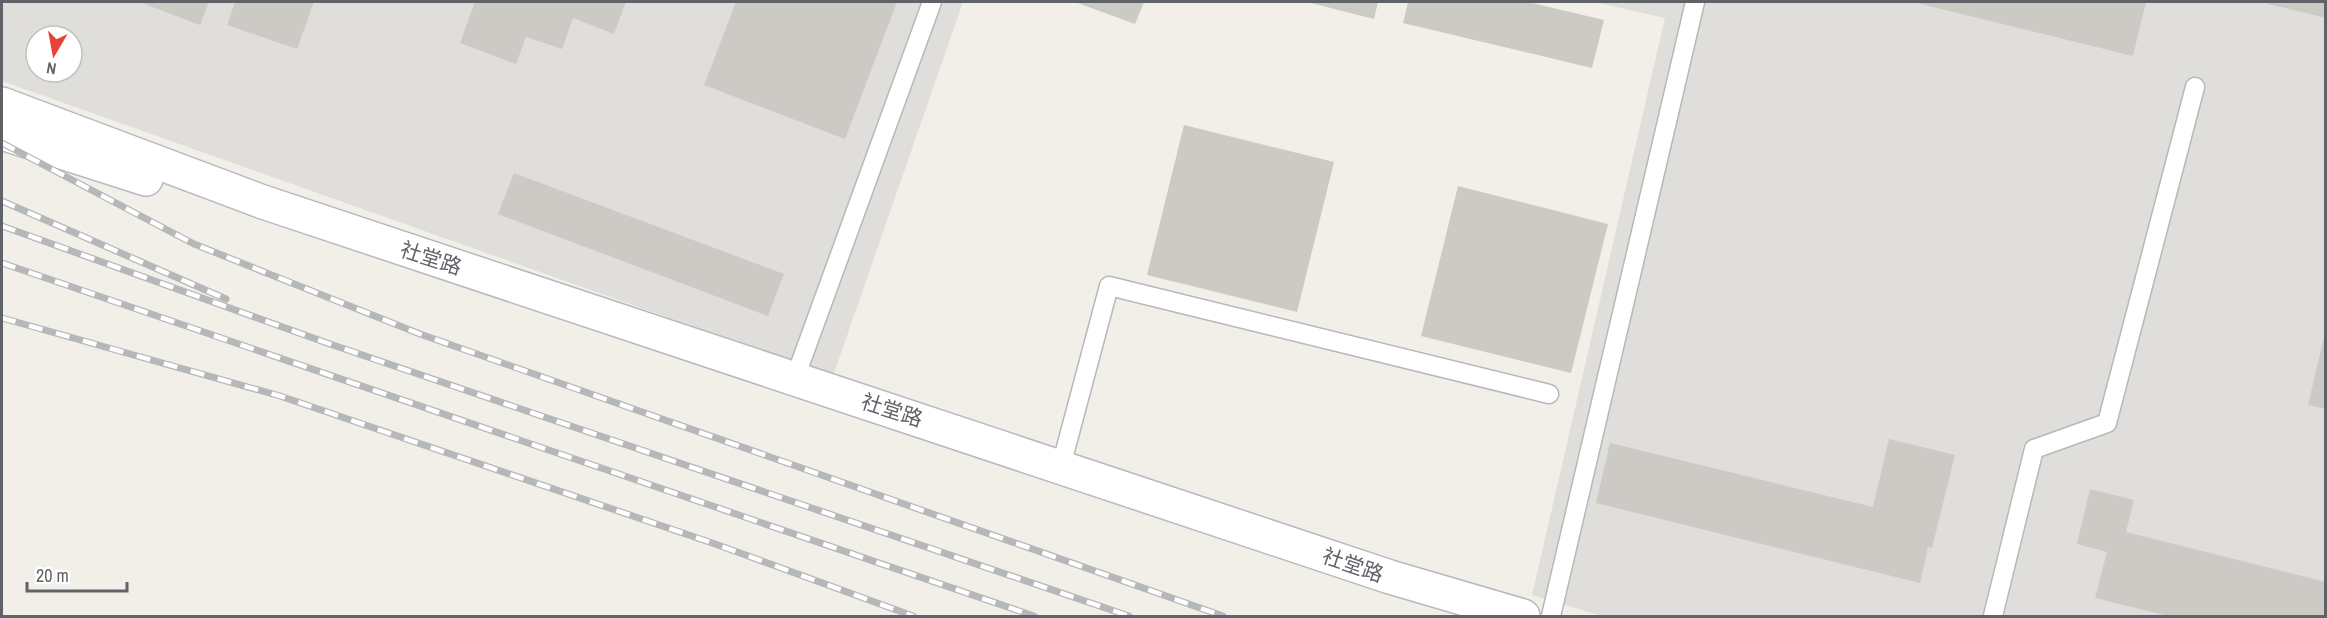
<svg xmlns="http://www.w3.org/2000/svg" width="2327" height="618" font-family="'Archivo Narrow','Noto Sans SC',sans-serif">
<style>
.industrial{fill:#e0deda;fill-rule:evenodd}
.building{fill:#cccac5}
.lines{fill:none;stroke-linecap:round;stroke-linejoin:round}
.lane-casing{stroke:#b5b8bc;stroke-width:21}
.secondary-casing{stroke:#b6babf;stroke-width:36}
.lane{stroke:#fff;stroke-width:18}
.secondary{stroke:#fff;stroke-width:33}
.rail-casing{stroke:#b6b7b8;stroke-width:7}
.rail{stroke:#fff;stroke-width:4.5;stroke-dasharray:14;stroke-linecap:butt}
.labels{text-anchor:middle;dominant-baseline:central;stroke-width:4.5;stroke-linejoin:round;paint-order:stroke}
.street-label{font-size:21px;fill:#5f6368;stroke:#fff}
</style>
<rect width="100%" height="100%" fill="#f1efe8"/>
<g class="industrial">
<path d="M2,2H963L833,376L2,81ZM36,36H72V72H36Z"/>
<polygon points="1594,2 2325,2 2325,616 1602,616 1532,595 1665,18"/>
</g>
<g class="building">
<polygon points="139,2 209,2 200,25"/>
<polygon points="235,2 314,2 297,49 227,25"/>
<polygon points="475,2 626,2 614,34 573,18 562,49 526,37 516,64 460,43"/>
<polygon points="736,2 897,2 845,139 704,85"/>
<polygon points="1075,2 1144,2 1135,24"/>
<polygon points="1307,2 1378,2 1374,19"/>
<polygon points="1408,2 1528,2 1604,20 1592,68 1403,23"/>
<polygon points="1913,2 2146,2 2133,56"/>
<polygon points="2269,2 2326,2 2326,18 2268,4"/>
<polygon points="1184,125 1334,162 1297,312 1147,275"/>
<polygon points="514,173 784,274 768,316 498,214"/>
<polygon points="1458,186 1608,224 1571,373 1421,336"/>
<polygon points="2325,333 2326,333 2326,409 2308,405"/>
<polygon points="1889,439 1955,455 1932,548 1928,547 1920,583 1596,503 1610,443 1873,507"/>
<polygon points="2090,489 2134,500 2126,532 2326,582 2326,616 2168,616 2095,598 2107,552 2077,544"/>
</g>
<g class="lines">
<defs>
<g id="lane">
<polyline points="795,378 932,2"/>
<polyline points="1061,466 1109,286 1549,394"/>
<polyline points="1551,616 1695,2"/>
<polyline points="1993,616 2034,449 2107,423 2195,87"/>
</g>
<g id="secondary">
<polyline points="2,104 263,202 1390,577 1523,616"/>
<polyline points="2,133 146,179"/>
</g>
</defs>
<use href="#lane" class="lane-casing"/>
<use href="#secondary" class="secondary-casing"/>
<use href="#lane" class="lane"/>
<use href="#secondary" class="secondary"/>
<defs>
<g id="rail">
<polyline points="2,143 194,244 420,334 1223,616"/>
<polyline points="2,201 226,299"/>
<polyline points="2,226 327,343 1129,616"/>
<polyline points="2,263 1034,616"/>
<polyline points="2,318 280,396 718,545 913,616"/>
</g>
</defs>
<use href="#rail" class="rail-casing"/>
<use href="#rail" class="rail"/>
</g>
<g class="labels">
<g class="street-label">
<text transform="translate(431 258) rotate(18)">社堂路</text>
<text transform="translate(892 410) rotate(18)">社堂路</text>
<text transform="translate(1353 565) rotate(19)">社堂路</text>
</g>
</g>
<rect width="2327" height="618" fill="none" stroke="#5f6368" stroke-width="6"/>
<g transform="translate(54 54) rotate(190)"><circle r="28" fill="#ffffff" stroke="#bfc1c3" stroke-width="1.5"/>
<path d="M0-4.5L10 22L0 15L-10 22Z" fill="#ea4335"/>
<text y="-9" font-size="16" font-weight="bold" text-anchor="middle" fill="#5f6368">N</text>
</g>
<path d="M27 582v9h100v-9" fill="none" stroke="#5f6368" stroke-width="3"/>
<text x="36" y="582" font-size="18" fill="#5f6368" stroke="#ffffff" stroke-width="4.5" paint-order="stroke">20 m</text>
</svg>
